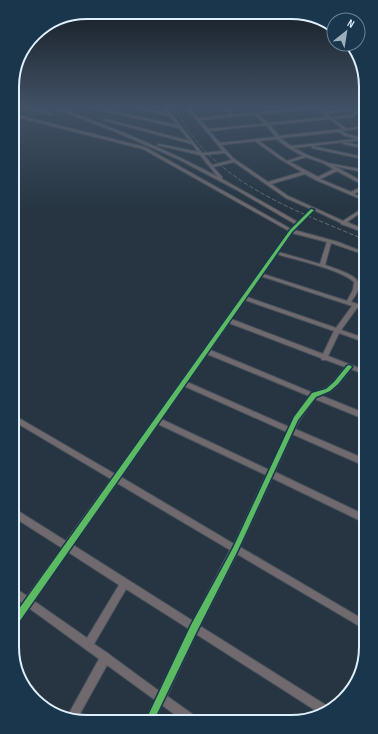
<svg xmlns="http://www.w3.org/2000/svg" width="378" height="734" font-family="'Sofia Sans Condensed',sans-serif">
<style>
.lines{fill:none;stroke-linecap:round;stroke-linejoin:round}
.minor-casing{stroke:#46525d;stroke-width:2}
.minor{fill:#70696d;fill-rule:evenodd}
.rail{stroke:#676c73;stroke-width:1;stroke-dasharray:4.5 2;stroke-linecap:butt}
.cycleway-casing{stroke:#1a364d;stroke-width:3}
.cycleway{fill:#5cba63;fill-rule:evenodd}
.rim{fill:none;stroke:#deeffd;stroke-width:2}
</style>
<rect width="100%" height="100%" fill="#263541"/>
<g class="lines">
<defs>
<g id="minor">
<polygon points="21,107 26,107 53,114 52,115"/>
<path d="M52,107H56C112,127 166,149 218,177L200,155L157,145L159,144L198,152L192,144L103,120L105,119L190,141L179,128L87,107H93L177,125L170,116L132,107H138L168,114L163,107H166L202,153L223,151L186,107H189L198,118L230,115L225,107H228L233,115L312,107H324L319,108L324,112L347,110L348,111L326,114L331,117L351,115L359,107H362L353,117L333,119L347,129L362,126V128L342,131L347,134L363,138V140L344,142L363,146V148L343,144L344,142L294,148L307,155L328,163L359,169V171H358L334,166L363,182V185L337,171L320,179L351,192L363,186V189L354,194L363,198V200L316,180L305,174L271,184L288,196L343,221L363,208V211L347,222L363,229V232L341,224V223L314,210L294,230L338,242L363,252V254L331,243L325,265C333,268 359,275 359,285C359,291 354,297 351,302L364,306V310L357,308L341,330L364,338V342L339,333L328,356L364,370V374L351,369L338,385L330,392L320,395L364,413V419L315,399L299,421L295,429L365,459V466L292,434L275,472L365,515V523L272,478L240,547L366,621V630L237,554L200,626L329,707L321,714L196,634L167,696L195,716L196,720H182L162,705L155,720H145L155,700L107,665L76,721L67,717L99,659L29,608L19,622L16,623V612L22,603L16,598L15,588L27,596L62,548L15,518V509L66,541L111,479L15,422L14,416L17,417L115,474L289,231L143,149L13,116V114L145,147L291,229L295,224L237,190L178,159L116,132ZM316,109L328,117L268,123L258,114ZM255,114L265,124L208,129L200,120ZM330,119L343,129L279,136L270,125ZM266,125L276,137L220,143L209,131ZM338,132L345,136L358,139L291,146L280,138ZM277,139C284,146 294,151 303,156L287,161L259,141ZM255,141L280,159L302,172L268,182L233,158L221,145ZM225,153L232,160L212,165L204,155ZM306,157L323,163L334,169L318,177L290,162ZM234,162L286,198L311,209L298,222L222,179V177L213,167ZM292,233L327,242L320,264L278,252ZM277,254C296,260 340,269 354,282L353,290L347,301L263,274ZM261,276L346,304L352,306L336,328L247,297ZM245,300L334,331L323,354L231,319ZM229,323L321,358L322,360H326L345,367L334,381L326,388L313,393L210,350ZM207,354L309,396L294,417L289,427L187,382ZM184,386L287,432L269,470L161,419ZM158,424L266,475L234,544L121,477ZM117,483L230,550L193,621L73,545ZM68,552L119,585L87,638L34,601ZM126,589L189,629L159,691L110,655L109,654L94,644Z"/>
<polygon points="312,146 363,157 363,159 312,148"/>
<polygon points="35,695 47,702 48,706 47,708 38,704 33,696"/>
</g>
</defs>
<use href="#minor" class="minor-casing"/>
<use href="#minor" class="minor"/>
<path class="rail" d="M174,107C184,124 194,140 208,154C251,196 309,216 363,239"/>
<defs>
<g id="cycleway">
<polygon points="311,209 314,210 292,232 19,622 16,623 16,613 290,230"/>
<polygon points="349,365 351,366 352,367 351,368 338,384 330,391 316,397 298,420 237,552 197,631 154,720 146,720 191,625 233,548 294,417 312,393 326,389 334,382 347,366"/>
</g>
</defs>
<use href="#cycleway" class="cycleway-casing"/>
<use href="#cycleway" class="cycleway"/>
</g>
<linearGradient id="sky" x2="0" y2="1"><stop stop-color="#151d24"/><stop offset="0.51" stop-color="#415165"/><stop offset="1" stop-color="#415165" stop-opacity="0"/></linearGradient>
<rect width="378" height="210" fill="url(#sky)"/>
<path d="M0 0H378V734H0ZM87 19H291A68 68 0 0 1 359 87V647A68 68 0 0 1 291 715H87A68 68 0 0 1 19 647V87A68 68 0 0 1 87 19Z" fill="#1a364d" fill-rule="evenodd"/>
<path class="rim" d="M87 19H291A68 68 0 0 1 359 87V647A68 68 0 0 1 291 715H87A68 68 0 0 1 19 647V87A68 68 0 0 1 87 19Z"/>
<g transform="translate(346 32) rotate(30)"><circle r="19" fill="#1a364d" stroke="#688093"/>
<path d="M0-3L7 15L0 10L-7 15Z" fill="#9eaebb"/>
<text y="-6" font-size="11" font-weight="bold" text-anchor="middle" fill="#deeffd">N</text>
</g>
</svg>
